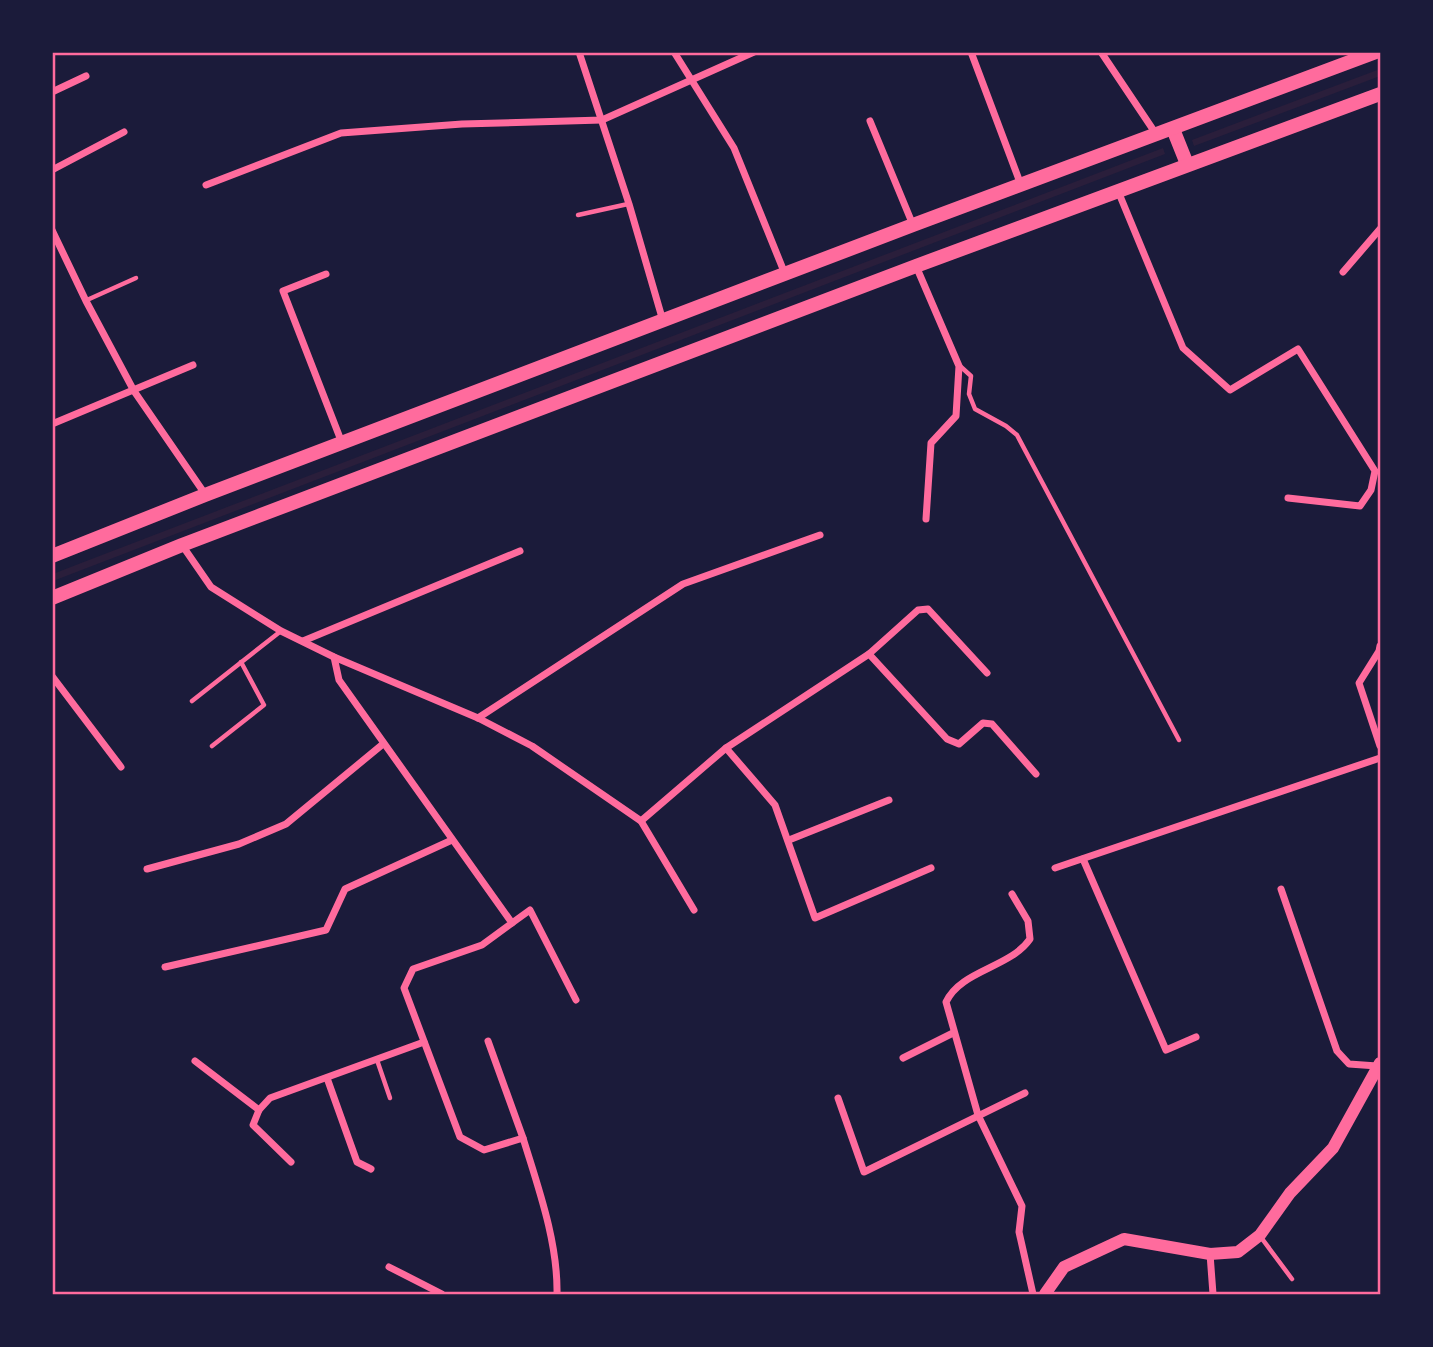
<svg xmlns="http://www.w3.org/2000/svg" width="1433" height="1347" font-family="'Titillium Web',sans-serif">
<style>
.green{fill:#2a1e3b}
.lines{fill:none;stroke-linecap:round;stroke-linejoin:round}
.service{stroke:#ff6b9d;stroke-width:4.5}
.minor{stroke:#ff6b9d;stroke-width:7}
.tertiary{stroke:#ff6b9d;stroke-width:12}
.secondary{stroke:#ff6b9d;stroke-width:14}
.neatline{fill:none;stroke:#ff6b9d;stroke-width:2.5}
</style>
<rect width="100%" height="100%" fill="#1b1b3a"/>
<g class="green">
<polygon points="1380,69 1380,76 1194,146 1192,140"/>
<polygon points="1163,148 1165,154 53,581 53,574 76,565"/>
</g>
<g class="lines">
<g class="service">
<polyline points="578,215 628,204"/>
<polyline points="87,300 136,278"/>
<polyline points="960,366 971,376 969,394 975,409 1006,426 1017,435 1179,740"/>
<polyline points="192,701 281,631"/>
<polyline points="212,746 264,705 241,662"/>
<polyline points="377,1060 390,1098"/>
<polyline points="1260,1236 1292,1279"/>
</g>
<g class="minor">
<polyline points="579,52 629,204 663,321"/>
<polyline points="674,52 734,148 785,274"/>
<polyline points="971,52 1021,185"/>
<polyline points="1101,52 1156,134"/>
<polyline points="52,92 86,76"/>
<polyline points="870,121 913,225"/>
<polyline points="52,170 124,132"/>
<polyline points="206,185 341,133 462,124 602,120 754,52"/>
<polyline points="1118,191 1183,348 1230,390 1298,349 1375,471 1371,490 1360,506 1288,498"/>
<polyline points="52,230 86,301 134,391 205,494"/>
<polyline points="916,266 959,366 956,416 931,443 926,519"/>
<polyline points="1343,272 1380,229"/>
<polyline points="326,274 283,291 342,443"/>
<polyline points="52,424 193,365"/>
<polyline points="182,545 211,587 281,631 334,657 478,718 532,746 641,821 694,910"/>
<polyline points="303,641 520,551"/>
<polyline points="1380,646 1379,651 1359,683 1380,746"/>
<polyline points="869,654 947,739 959,744 983,723 992,724 1036,774"/>
<path d="M334,657L339,680L512,923L482,945L413,969L404,988L460,1137L484,1150L523,1138C538,1187 558,1242 557,1294"/>
<polyline points="52,676 121,767"/>
<polyline points="478,718 683,584 820,535"/>
<polyline points="726,748 775,805 815,918 931,868"/>
<polyline points="641,821 726,748 869,654 918,610 928,609 987,673"/>
<polyline points="789,840 889,800"/>
<polyline points="1083,859 1166,1050 1196,1037"/>
<polyline points="1055,868 1380,758"/>
<polyline points="147,869 239,844 286,824 383,744"/>
<polyline points="1281,889 1337,1051 1349,1064 1377,1066 1380,1075"/>
<path d="M1012,894L1028,921L1030,939C1010,968 961,970 946,1002L978,1115L1022,1206L1019,1232L1033,1294"/>
<polyline points="512,923 530,910 576,1000"/>
<polyline points="165,967 326,930 345,889 452,840"/>
<polyline points="488,1041 523,1138"/>
<polyline points="903,1058 953,1033"/>
<polyline points="195,1061 259,1110"/>
<polyline points="327,1078 357,1162 371,1169"/>
<polyline points="838,1098 864,1172 1025,1093"/>
<polyline points="291,1162 253,1125 259,1110 270,1098 424,1042"/>
<polyline points="1210,1254 1213,1294"/>
<polyline points="389,1267 442,1294"/>
</g>
<polyline class="tertiary" points="1045,1294 1064,1267 1124,1239 1210,1254 1238,1252 1260,1235 1290,1193 1333,1148 1380,1063"/>
<g class="secondary">
<polyline points="1173,129 1187,164"/>
<polyline points="52,556 205,495 913,225 1376,52"/>
<polyline points="52,598 182,545 916,266 1380,94"/>
</g>
</g>
<rect width="1433" height="1347" fill="none" stroke="#1b1b3a" stroke-width="108"/>
<rect x="54" y="54" width="1325" height="1239" class="neatline"/>
</svg>
